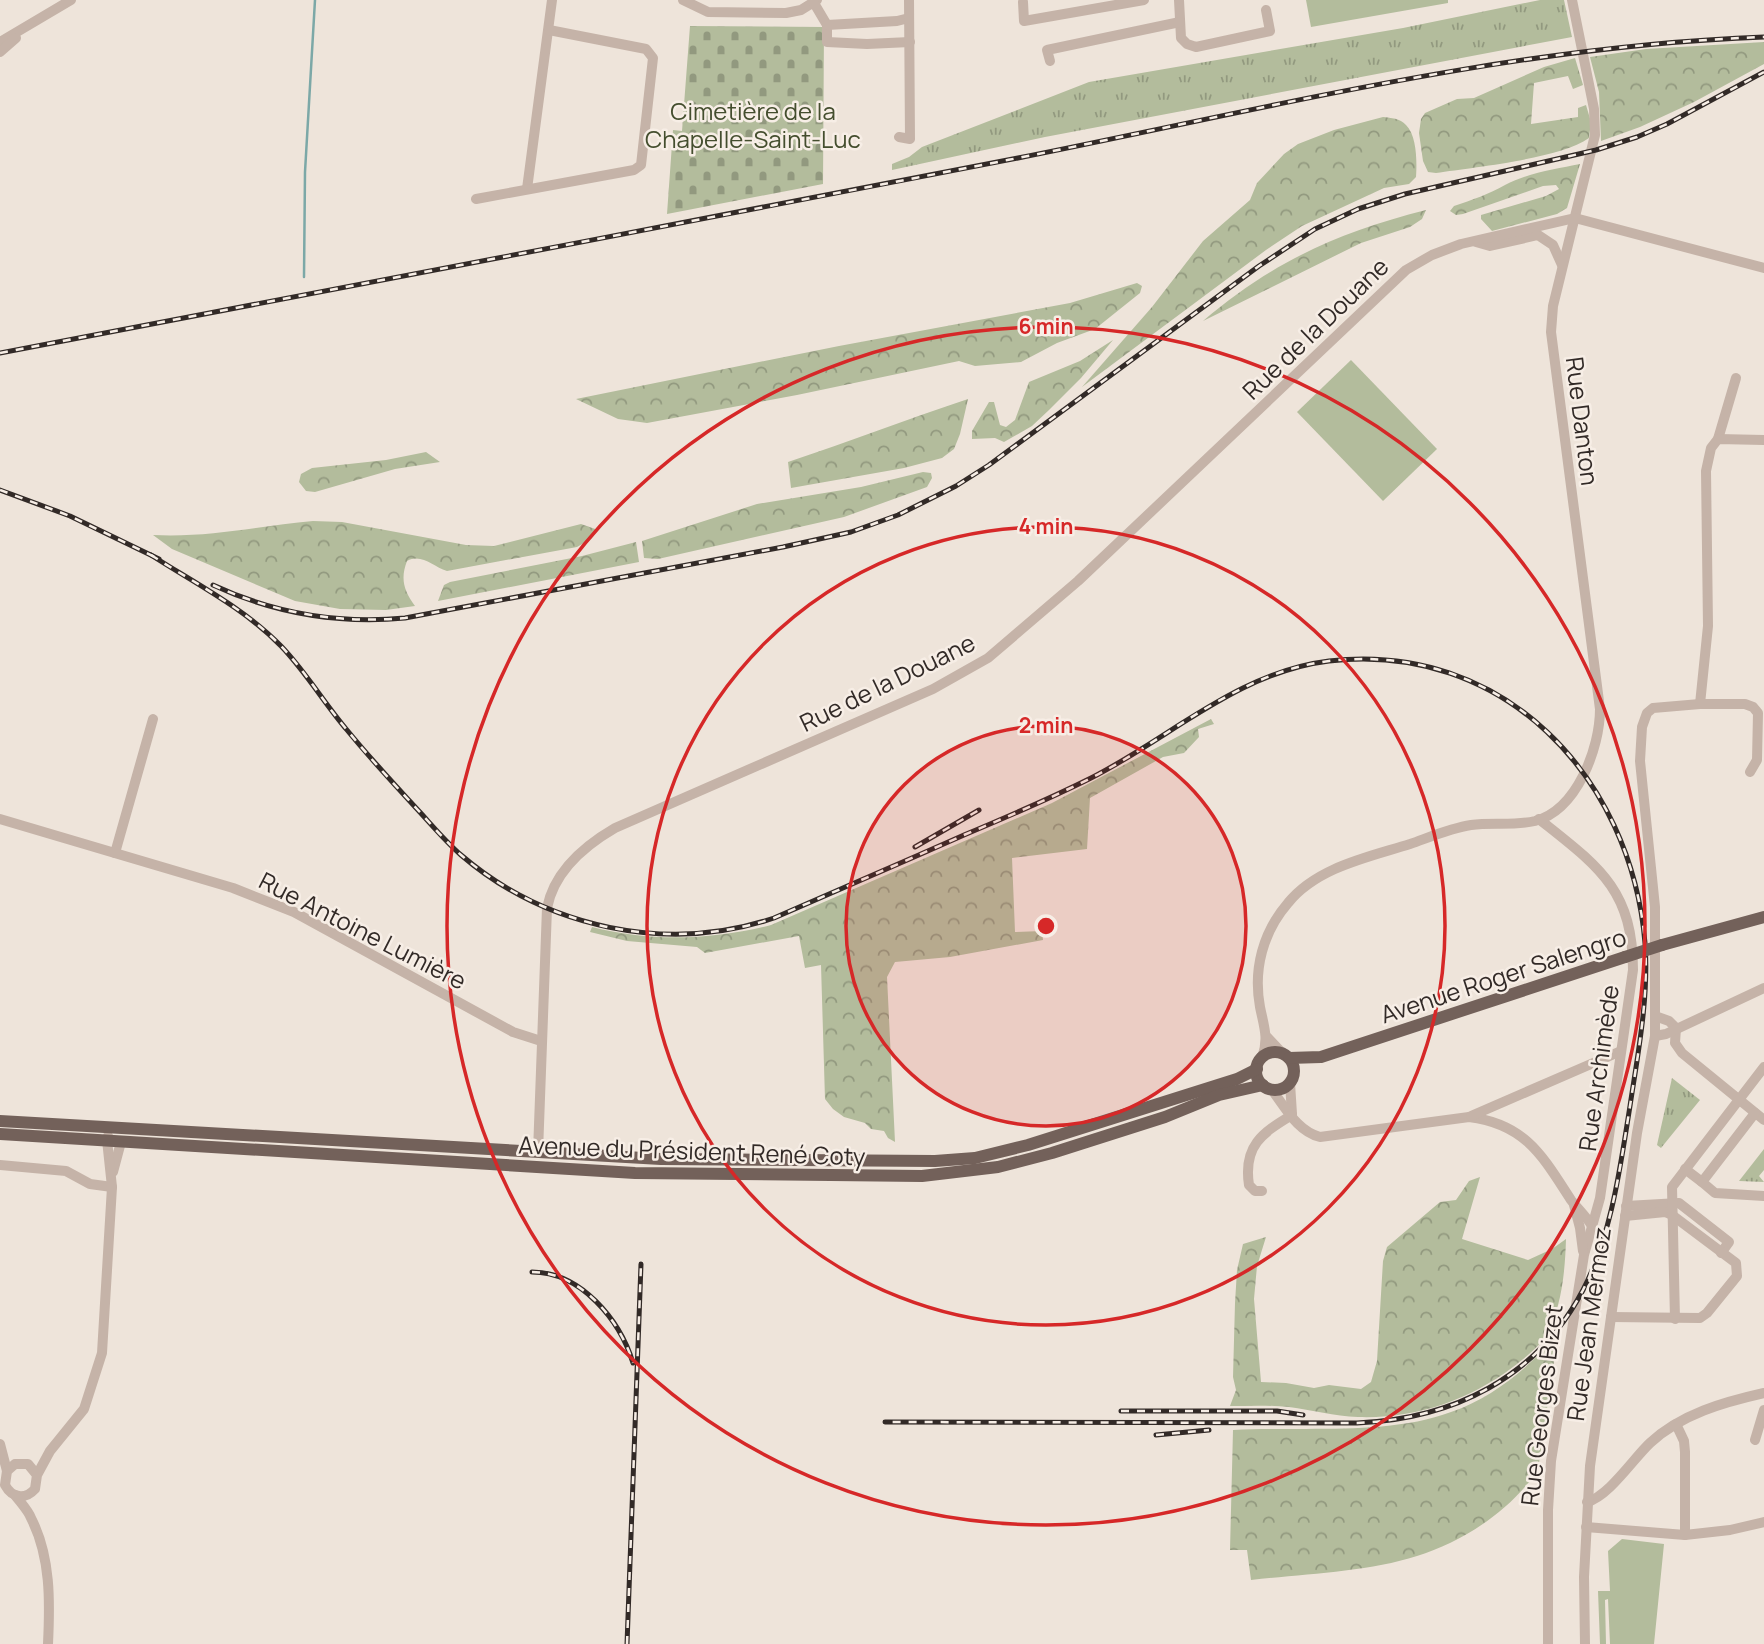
<svg xmlns="http://www.w3.org/2000/svg" width="1764" height="1644" font-family="Manrope,sans-serif">
<style>
.grass{fill:url(#grass-tufts)}
.forest{fill:url(#forest-crowns)}
.cemetery{fill:url(#cemetery-stones)}
.garden{fill:#b3bc9c}
.lines{fill:none;stroke-linecap:round;stroke-linejoin:round}
.stream{stroke:#7ca8a7;stroke-width:2.5}
.minor{stroke:#c5b3a8;stroke-width:10}
.major{stroke:#73615a;stroke-width:12}
.rail-casing{stroke:#322a27;stroke-width:5}
.rail{stroke:#f7eee6;stroke-width:2.5;stroke-dasharray:8;stroke-linecap:butt}
.major-bridge{stroke:#73615a;stroke-width:12}
.ring{fill:none;stroke:#d62828;stroke-width:3.5}
.labels{text-anchor:middle;dominant-baseline:central;stroke-width:5;stroke-linejoin:round;paint-order:stroke}
.park-label{font-size:24px;fill:#444e2e;stroke:#f7eee6}
.street-label{font-size:24px;fill:#322a27;stroke:#f7eee6}
.centre{fill:#d62828;stroke:#f7eee6;stroke-width:3.5}
.ring-label{font-size:21px;text-anchor:middle;font-weight:bold;fill:#d62828;stroke:#f7eee6;stroke-width:5;stroke-linejoin:round;paint-order:stroke}
</style>
<defs>
<pattern id="grass-tufts" width="24" height="20" patternUnits="userSpaceOnUse" patternTransform="scale(1.75)"><rect width="24" height="20" fill="#b3bc9c"/><path d="M3 7l-1-3M5 7V3M7 7l1-3M15 17l-1-3M17 17v-4M19 17l1-3" fill="none" stroke="#92997f"/></pattern>
<pattern id="forest-crowns" width="20" height="18" patternUnits="userSpaceOnUse" patternTransform="scale(1.75)"><rect width="20" height="18" fill="#b3bc9c"/><path d="M2 6a3 3 0 1 1 6 0M12 15a3 3 0 1 1 6 0" fill="none" stroke="#92997f"/></pattern>
<pattern id="cemetery-stones" width="16" height="16" patternUnits="userSpaceOnUse" patternTransform="scale(1.75)"><rect width="16" height="16" fill="#b3bc9c"/><path d="M2 7V4a2 2 0 0 1 4 0v3zM10 15v-3a2 2 0 0 1 4 0v3z" fill="#92997f"/></pattern>
</defs>
<rect width="100%" height="100%" fill="#eee4da"/>
<g class="grass">
<polygon points="1540,0 1564,0 1572,37 1045,137 892,170 892,164 909,157 922,147 1089,82 1403,28"/>
<polygon points="1672,1078 1700,1100 1661,1148 1657,1145"/>
<polygon points="1764,1149 1764,1170 1759,1176 1764,1182 1739,1181"/>
</g>
<g class="forest">
<polygon points="1764,42 1764,64 1694,102 1640,127 1601,141 1599,92 1590,57 1646,49"/>
<path d="M1575,58L1583,85L1573,89L1568,76L1534,83L1531,124L1578,117V108L1586,105L1591,122L1589,138C1559,159 1475,167 1436,173L1428,172L1423,161L1419,133L1421,119L1425,113L1457,99L1474,98L1544,67Z"/>
<path d="M1383,117C1391,118 1400,118 1406,125C1417,136 1417,162 1416,177L1409,184L1384,188L1302,226L1266,250L1082,387L1152,307L1203,241L1250,200L1257,183L1284,154L1298,144L1334,130Z"/>
<path d="M1580,164L1567,208L1557,214L1492,231L1481,219V215L1546,196L1559,189L1556,185L1543,186L1463,214L1456,215L1450,211L1454,206C1472,200 1489,194 1505,185C1527,173 1556,169 1580,164Z"/>
<path d="M1426,210L1422,219L1410,227L1361,243L1203,321C1272,262 1339,232 1426,210Z"/>
<polygon points="1137,283 1142,286 1140,293 1095,329 1057,343 1021,362 975,366 959,361 797,395 647,423 618,419 576,399 839,346 1070,303"/>
<polygon points="1113,340 1081,378 1049,410 1032,426 1004,442 995,438 972,439 972,431 989,402 994,402 1000,425 1006,427 1015,420 1029,382 1080,361"/>
<path d="M968,399L960,434L954,449L942,458L904,468L791,488L788,462C849,442 907,419 968,399Z"/>
<polygon points="426,452 440,462 395,469 315,492 306,491 299,482 301,474 312,468 386,460"/>
<polygon points="923,472 931,473 932,478 927,487 844,517 658,559 644,558 642,541 757,504 861,487"/>
<path d="M313,521L342,522L466,545L494,546L581,524L598,530L591,539L577,547L447,571C433,567 422,553 407,561C400,579 404,591 415,606L386,610L340,609L295,601L172,549L153,535C207,538 259,526 313,521Z"/>
<polygon points="636,542 639,562 438,601 444,585 450,582 582,556"/>
<path d="M1211,719L1214,724L1198,729L1199,737L1184,753L1163,757L1090,798L1087,849L1012,858L1015,932L1042,931L1043,940L950,957L895,962L887,977L895,1142L888,1138L884,1131L871,1129L865,1123L844,1117L833,1109L825,1099L821,965L805,968L799,936L705,953L697,947L627,941L590,932L592,927C650,942 713,940 771,925L1052,803Z"/>
<path d="M1480,1177L1462,1239L1528,1260L1552,1249L1566,1239C1565,1271 1562,1310 1544,1338C1537,1349 1523,1359 1513,1367C1468,1401 1414,1419 1358,1417C1334,1416 1312,1410 1289,1407C1269,1405 1249,1406 1230,1406L1236,1390L1233,1377L1235,1303L1237,1270L1243,1244L1266,1237L1257,1266L1254,1299L1261,1382L1286,1383L1314,1388L1329,1385L1361,1389L1371,1382L1377,1361L1383,1261L1387,1247L1440,1202L1456,1200L1469,1181Z"/>
<path d="M1558,1334L1538,1470C1511,1510 1463,1542 1417,1556C1367,1572 1304,1574 1251,1580L1247,1550H1230L1233,1430C1302,1426 1387,1436 1451,1412C1494,1397 1529,1367 1558,1334Z"/>
</g>
<polygon class="cemetery" points="690,26 824,27 823,184 667,214 673,130 682,131"/>
<g class="garden">
<polygon points="1306,0 1448,0 1448,3 1311,27"/>
<polygon points="1351,360 1437,449 1383,501 1297,412"/>
<polygon points="1622,1539 1664,1544 1654,1644 1610,1644 1608,1599 1605,1600 1606,1644 1600,1644 1598,1591 1610,1591 1608,1551"/>
</g>
<g class="lines">
<polyline class="stream" points="304,277 305,172 315,0"/>
<g class="minor">
<polyline points="683,0 708,12 786,13 801,10 817,0"/>
<polyline points="1179,0 1181,38 1187,44 1196,47 1270,31 1266,10"/>
<polyline points="1023,2 1024,21 1144,0"/>
<polyline points="814,3 827,25 827,42 867,44 910,42"/>
<polyline points="827,25 897,21 909,18"/>
<polyline points="0,42 71,0"/>
<polyline points="0,52 16,38"/>
<polyline points="1050,61 1047,50 1180,22"/>
<polyline points="899,137 910,139 909,0"/>
<polyline points="527,189 552,0"/>
<polyline points="476,199 634,170 641,165 653,58 646,49 549,30"/>
<polyline points="1476,242 1490,246 1538,235 1553,245 1562,265"/>
<polyline points="1718,439 1736,378"/>
<polyline points="1700,704 1708,626 1706,471 1711,448 1718,439 1764,440"/>
<polyline points="0,819 233,888 294,912 513,1032 541,1041"/>
<path d="M1539,819C1598,866 1633,889 1633,970L1600,1198L1584,1255L1551,1461L1548,1510V1644"/>
<polyline points="115,853 153,719"/>
<polyline points="1655,1016 1669,1021 1676,1028"/>
<polyline points="1676,1028 1675,1043 1682,1053 1764,1120"/>
<polyline points="1655,1036 1666,1034 1764,988"/>
<polyline points="1267,1037 1284,1055"/>
<path d="M1262,1058C1269,1038 1264,1027 1260,1007C1253,969 1263,932 1288,903C1317,867 1369,857 1410,844C1430,837 1451,828 1471,825C1492,822 1514,826 1535,821C1577,810 1600,748 1600,709L1551,332L1553,306L1595,135L1594,109L1572,0"/>
<polyline points="1290,1083 1292,1114"/>
<path d="M1272,1090C1286,1108 1297,1131 1320,1137L1469,1117C1526,1124 1543,1157 1571,1200C1578,1209 1586,1216 1592,1226"/>
<polyline points="1471,1116 1621,1051"/>
<path d="M538,1152L547,908C554,872 584,846 615,828L933,689L988,658L1078,581L1406,270L1432,255L1461,244L1575,218L1764,268"/>
<polyline points="0,1165 66,1171 90,1184 112,1187"/>
<polyline points="1685,1169 1702,1182 1755,1113"/>
<polyline points="113,1172 121,1142"/>
<polyline points="1702,1182 1715,1193 1764,1196"/>
<path d="M1262,1191H1255L1249,1185C1243,1146 1262,1133 1292,1115"/>
<polyline points="1574,1205 1580,1228 1583,1251"/>
<polyline points="1626,1206 1679,1203 1729,1242 1721,1253"/>
<polyline points="1611,1317 1700,1318 1707,1313 1737,1276 1736,1263 1672,1215 1665,1212 1625,1216"/>
<polyline points="1675,1319 1672,1187 1764,1067"/>
<polyline points="1676,1424 1684,1441 1685,1452 1685,1535"/>
<polyline points="1755,1440 1764,1410"/>
<polyline points="0,1444 7,1471"/>
<path d="M37,1475L28,1464H15L7,1471L5,1485C12,1498 25,1500 35,1489L37,1475L50,1451L84,1409L102,1353L112,1187L107,1140L108,1136"/>
<path d="M15,1495C20,1502 28,1510 31,1518C51,1557 50,1602 48,1644"/>
<path d="M1587,1502C1609,1496 1633,1459 1650,1443C1681,1414 1724,1402 1764,1393"/>
<polyline points="1586,1527 1685,1535 1730,1530 1764,1522"/>
<polyline points="1585,1644 1584,1577 1590,1466 1637,1133 1655,1036 1655,907 1640,761 1642,727 1647,713 1653,708 1700,704 1745,704 1753,707 1758,713 1757,760 1750,772"/>
</g>
<g class="major">
<polyline points="1662,945 1764,917"/>
<circle cx="1275" cy="1071" r="19"/>
<polyline points="1289,1058 1321,1057 1625,957"/>
<polyline points="0,1121 661,1159 935,1161 975,1158 1028,1145 1237,1079 1257,1069"/>
<polyline points="0,1134 635,1173 922,1176 998,1167 1052,1153 1165,1117 1219,1095 1263,1085"/>
</g>
<defs>
<g id="rail">
<path d="M0,353C339,288 679,224 1018,158C1265,109 1511,46 1764,37"/>
<polyline points="0,490 70,516 159,559"/>
<path d="M151,555C196,584 244,608 281,646C306,672 324,703 347,730C369,757 393,783 417,809C431,824 445,841 461,855C546,928 668,954 774,918C838,890 901,863 964,835C1007,817 1049,799 1091,778C1170,738 1238,672 1329,661C1503,641 1631,776 1645,943C1649,997 1638,1053 1630,1106C1620,1168 1612,1233 1583,1290C1537,1378 1453,1419 1357,1423L885,1422"/>
<path d="M213,585C273,613 339,624 405,618L783,547L851,532L898,515L956,486L989,465L1259,266L1315,229L1358,209L1405,194L1596,150L1637,137L1667,124L1764,72"/>
<polyline points="915,847 979,810"/>
<path d="M532,1272C581,1272 620,1320 633,1363"/>
<polyline points="1121,1411 1277,1411 1303,1415"/>
<polyline points="1156,1435 1209,1430"/>
<polyline points="627,1644 641,1264"/>
</g>
</defs>
<use href="#rail" class="rail-casing"/>
<use href="#rail" class="rail"/>
<polyline class="major-bridge" points="1625,957 1662,945"/>
</g>
<circle cx="1046" cy="926" r="200" fill="#d62828" fill-opacity=".12"/>
<g class="ring">
<circle cx="1046" cy="926" r="200"/>
<circle cx="1046" cy="926" r="399"/>
<circle cx="1046" cy="926" r="599"/>
</g>
<g class="labels">
<g class="park-label">
<text x="753" y="110">Cimetière de la<tspan x="753" dy="28">Chapelle-Saint-Luc</tspan></text>
</g>
<g class="street-label">
<text transform="translate(1315 328) rotate(-44)">Rue de la Douane</text>
<text transform="translate(1583 421) rotate(83)">Rue Danton</text>
<text transform="translate(887 682) rotate(-26)">Rue de la Douane</text>
<text transform="translate(363 930) rotate(27)">Rue Antoine Lumière</text>
<text transform="translate(1503 975) rotate(-18)">Avenue Roger Salengro</text>
<text transform="translate(1598 1068) rotate(-82)">Rue Archimède</text>
<text transform="translate(692 1150) rotate(2)">Avenue du Président René Coty</text>
<text transform="translate(1588 1324) rotate(-82)">Rue Jean Mermoz</text>
<text transform="translate(1541 1405) rotate(-83)">Rue Georges Bizet</text>
</g>
</g>
<circle cx="1046" cy="926" r="10" class="centre"/>
<g class="ring-label">
<text x="1046" y="334">6 min</text>
<text x="1046" y="534">4 min</text>
<text x="1046" y="733">2 min</text>
</g>
</svg>
